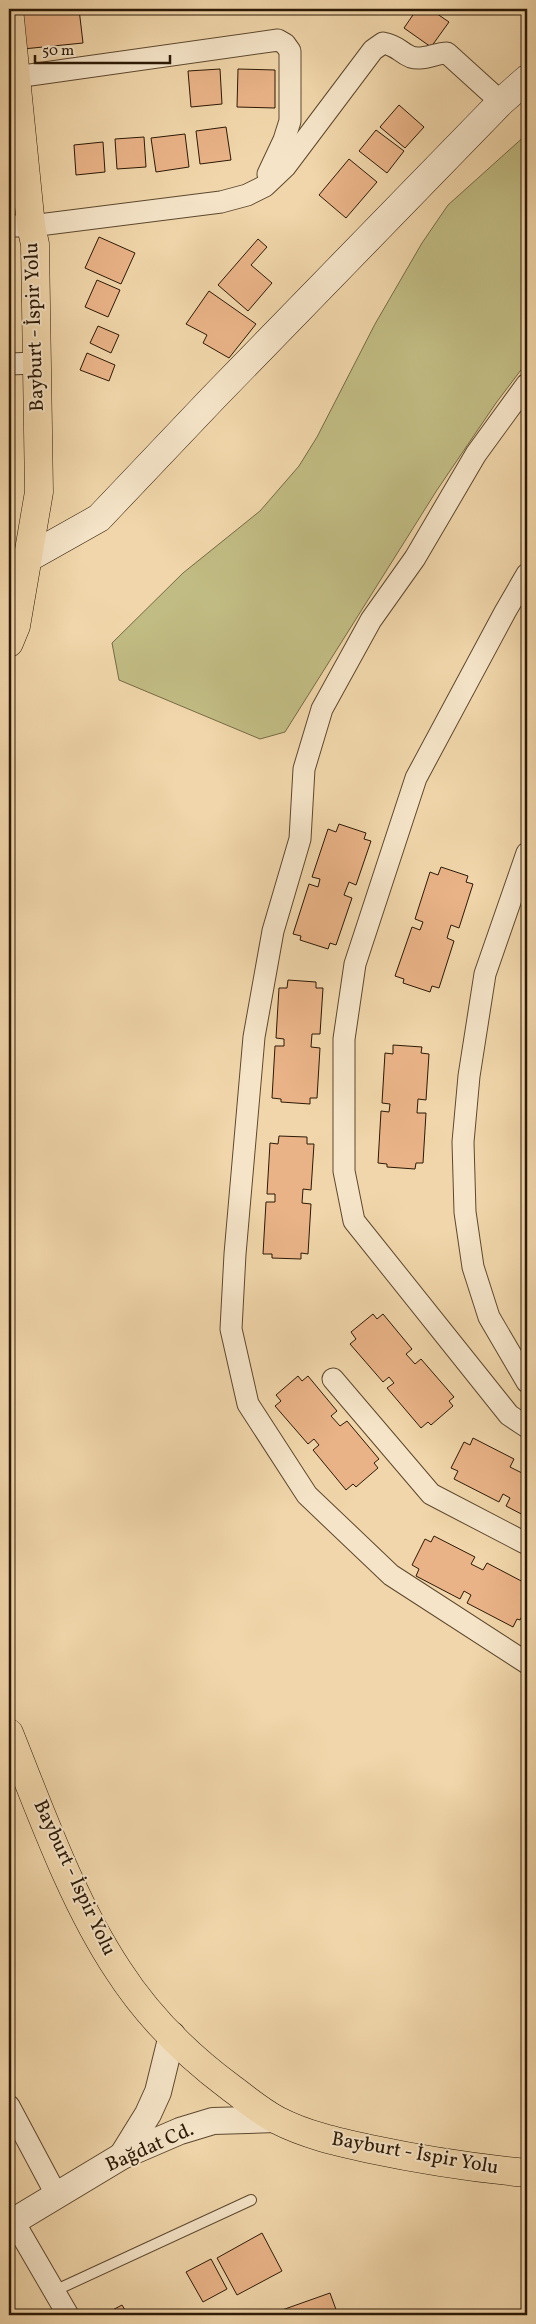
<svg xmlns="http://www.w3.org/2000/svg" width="536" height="2324" font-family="Vollkorn,serif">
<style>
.green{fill:#c1bc83;stroke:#766a44}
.building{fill:#e9b387;stroke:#2c1905}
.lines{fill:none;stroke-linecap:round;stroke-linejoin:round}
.service-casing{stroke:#5d482e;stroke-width:12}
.minor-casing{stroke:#5d482e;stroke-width:23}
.tertiary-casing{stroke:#5d482e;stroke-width:28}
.secondary-casing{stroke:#2c1905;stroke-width:29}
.primary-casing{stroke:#2c1905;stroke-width:29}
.service{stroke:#f5e4c8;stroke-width:10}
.minor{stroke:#f5e4c8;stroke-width:21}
.tertiary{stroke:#f5e4c8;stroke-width:26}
.secondary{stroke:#f5e4c8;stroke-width:28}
.primary{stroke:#f0d6aa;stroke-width:28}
.labels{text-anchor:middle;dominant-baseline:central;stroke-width:4;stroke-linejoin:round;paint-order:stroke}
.street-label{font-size:20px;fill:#2c1905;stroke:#f5e4c8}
</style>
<rect width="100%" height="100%" fill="#f0d6aa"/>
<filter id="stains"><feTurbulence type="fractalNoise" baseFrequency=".004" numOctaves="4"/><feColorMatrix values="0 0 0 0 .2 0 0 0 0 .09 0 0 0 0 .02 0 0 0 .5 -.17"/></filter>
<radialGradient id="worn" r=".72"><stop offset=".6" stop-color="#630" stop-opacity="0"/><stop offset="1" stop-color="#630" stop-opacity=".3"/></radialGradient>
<polygon class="green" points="527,134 527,362 496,403 437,490 285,732 260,739 119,680 112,643 183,573 260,511 299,466 317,437 375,324 422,243 448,205"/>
<g class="building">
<polygon points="18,9 79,9 83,43 23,49"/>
<polygon points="417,9 430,9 449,22 431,47 404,28"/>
<polygon points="437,9 448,9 444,14"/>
<polygon points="220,69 222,104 191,107 188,71"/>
<polygon points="238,69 275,70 275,108 237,107"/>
<polygon points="399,105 424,127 405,148 380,127"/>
<polygon points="226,127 231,160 200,164 196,131"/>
<polygon points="376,130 404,151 387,173 359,151"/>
<polygon points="185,134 189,167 156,172 151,138"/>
<polygon points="144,137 146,167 117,169 115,139"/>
<polygon points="103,142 105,172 76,175 74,145"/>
<polygon points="349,159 377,182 346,218 319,195"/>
<polygon points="99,237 135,253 121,284 85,268"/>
<polygon points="258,239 267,247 251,265 272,283 248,311 218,285"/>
<polygon points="97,280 120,290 108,317 85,307"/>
<polygon points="209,291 256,324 229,358 203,343 207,335 186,324"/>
<polygon points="98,326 119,335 111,353 90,343"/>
<polygon points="87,353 115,365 109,381 80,370"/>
<polygon points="339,824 366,833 364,839 371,841 356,885 349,882 344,895 352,898 336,945 330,943 328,949 300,940 301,936 293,934 309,884 318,887 320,879 312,877 328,829 336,832"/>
<polygon points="441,867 468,876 466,882 473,884 459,928 451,925 447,938 454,941 439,988 432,986 430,992 403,983 404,979 395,976 412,927 420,930 423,922 415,919 430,872 438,875"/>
<polygon points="288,980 316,982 316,988 323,988 320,1034 312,1034 311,1047 320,1048 317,1098 310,1098 310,1104 281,1102 281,1099 272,1098 275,1046 284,1046 284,1039 276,1038 279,988 287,988"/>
<polygon points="393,1045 422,1047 421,1053 429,1054 426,1100 418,1099 417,1113 426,1113 423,1163 416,1163 415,1169 387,1167 387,1164 378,1163 381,1111 389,1112 390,1104 382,1103 385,1053 393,1054"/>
<polygon points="279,1136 307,1137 307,1144 314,1144 311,1190 303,1189 302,1203 311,1204 308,1254 301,1253 301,1259 272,1258 272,1254 263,1254 266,1202 275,1202 275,1194 267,1194 270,1143 278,1144"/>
<polygon points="373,1314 377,1319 383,1314 412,1349 406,1354 415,1364 421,1359 454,1397 449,1401 453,1406 431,1425 428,1422 421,1428 387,1388 394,1383 389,1377 383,1382 350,1344 356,1339 351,1332"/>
<polygon points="298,1376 302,1381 308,1376 337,1411 331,1416 340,1426 347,1421 379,1459 374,1463 378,1468 356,1487 353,1484 346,1490 313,1450 319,1445 314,1439 308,1444 275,1406 281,1401 276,1395"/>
<polygon points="473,1438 514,1459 510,1467 522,1473 527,1466 527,1517 506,1506 510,1498 503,1494 499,1502 454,1479 458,1471 451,1468 464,1442 470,1445"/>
<polygon points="434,1536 475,1557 471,1564 483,1570 487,1563 527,1584 527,1607 520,1620 517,1619 513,1627 467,1603 471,1595 464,1591 460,1599 416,1576 419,1569 412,1565 425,1539 431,1542"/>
<polygon points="262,2233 282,2271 237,2295 217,2258"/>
<polygon points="211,2259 227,2289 203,2302 186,2272"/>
<polygon points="330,2293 338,2315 268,2315"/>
<polygon points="122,2305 128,2315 103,2315"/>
</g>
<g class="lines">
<defs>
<polyline id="service" points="54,2291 251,2200"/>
<g id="minor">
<polyline points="16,77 278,40 285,44 290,51 290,121 284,140 268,174"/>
<path d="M9,226H31L221,202L247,195L265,186L285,167L373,50L383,43C399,46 399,52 411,57C423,61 435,53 447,53L501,102"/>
<polyline points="9,364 37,363"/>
<polyline points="527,384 476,454 415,558 371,620 322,709 304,769 300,839 273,931 254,1037 235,1254 231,1329 248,1404 307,1495 391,1575 527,1663"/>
<polyline points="527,574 505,612 416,778 355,964 344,1039 344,1171 354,1221 509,1415 527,1427"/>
<polyline points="527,853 485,974 469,1076 463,1142 465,1212 473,1267 489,1317 527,1382"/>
<polyline points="333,1379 431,1494 527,1544"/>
<polyline points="9,2106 57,2196"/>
<polyline points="14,2222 68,2315"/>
</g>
<g id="tertiary">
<polyline points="122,2156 148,2114 158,2092 172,2035"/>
<polyline points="9,2224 122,2156 180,2131 213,2121 276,2119"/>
</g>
<polyline id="secondary" points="28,558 99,518 213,398 501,102 527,79"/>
<g id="primary">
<polyline points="9,643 16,626 39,492 35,244 31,226 9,9"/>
<path d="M9,1733C40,1810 72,1901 118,1970C147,2015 187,2055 230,2087C245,2098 260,2111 277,2120C306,2135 338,2142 370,2149C422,2160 474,2168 527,2173"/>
</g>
</defs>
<use href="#service" class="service-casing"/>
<use href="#minor" class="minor-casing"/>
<use href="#tertiary" class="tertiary-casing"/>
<use href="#secondary" class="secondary-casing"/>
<use href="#primary" class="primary-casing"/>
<use href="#service" class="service"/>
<use href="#minor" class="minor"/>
<use href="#tertiary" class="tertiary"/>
<use href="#secondary" class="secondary"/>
<use href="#primary" class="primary"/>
</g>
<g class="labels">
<g class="street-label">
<text transform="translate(35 327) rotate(-92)">Bayburt - İspir Yolu</text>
<text transform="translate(74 1878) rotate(65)">Bayburt - İspir Yolu</text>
<text transform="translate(150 2148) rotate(-24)">Bağdat Cd.</text>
<text transform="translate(415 2154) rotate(10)">Bayburt - İspir Yolu</text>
</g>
</g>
<rect width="536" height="2324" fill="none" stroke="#f0d6aa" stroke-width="30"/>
<rect x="10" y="10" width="516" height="2304" fill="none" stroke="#2c1905" stroke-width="2.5"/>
<rect x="15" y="15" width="506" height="2294" fill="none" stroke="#2c1905"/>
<path d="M35 55v8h135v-8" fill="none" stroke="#2c1905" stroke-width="2.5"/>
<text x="42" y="55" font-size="15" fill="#2c1905" stroke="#f5e4c8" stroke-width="4" paint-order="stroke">50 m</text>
<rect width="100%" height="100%" filter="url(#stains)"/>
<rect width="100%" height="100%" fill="url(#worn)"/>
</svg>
